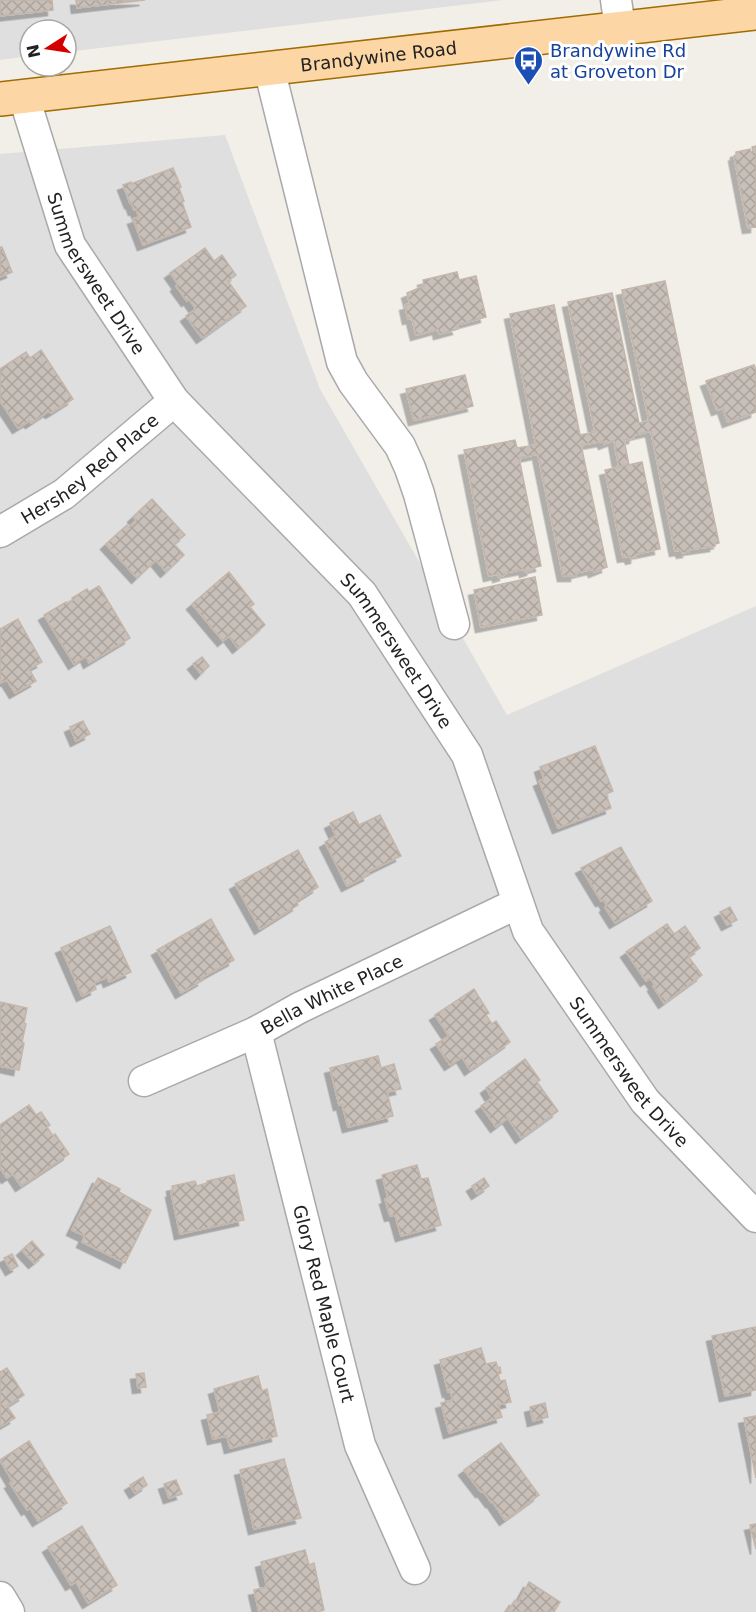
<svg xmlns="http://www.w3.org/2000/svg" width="756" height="1612" font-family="'DejaVu Sans',sans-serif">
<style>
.residential{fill:#e0dfdf}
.building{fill:url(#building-cross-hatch);stroke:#c4b6ab;stroke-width:1.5;filter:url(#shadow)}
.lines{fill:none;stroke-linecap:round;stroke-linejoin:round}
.minor-casing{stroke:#a9a9a9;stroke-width:33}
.major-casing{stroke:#a06b00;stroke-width:36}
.minor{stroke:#fff;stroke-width:30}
.major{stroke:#fcd6a4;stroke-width:33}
.labels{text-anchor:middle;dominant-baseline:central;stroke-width:6;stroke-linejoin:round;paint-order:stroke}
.transit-label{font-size:18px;fill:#164399;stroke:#fff;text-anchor:start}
.street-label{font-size:18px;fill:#222;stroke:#fff}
</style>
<defs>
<pattern id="building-cross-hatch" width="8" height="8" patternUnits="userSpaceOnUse" patternTransform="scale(1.5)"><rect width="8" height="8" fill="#c7bfb8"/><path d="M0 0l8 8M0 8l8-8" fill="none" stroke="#aba49e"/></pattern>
<filter id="shadow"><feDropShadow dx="-5.5" dy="5.5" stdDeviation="0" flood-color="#0004"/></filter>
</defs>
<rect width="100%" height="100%" fill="#f2efe9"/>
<g class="residential">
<polygon points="0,0 503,0 66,52 66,30 30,30 30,56 0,60"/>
<polygon points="225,135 320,389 507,715 756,606 756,1612 0,1612 0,154"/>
</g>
<g class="building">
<polygon points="0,0 52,0 53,10 0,16"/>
<polygon points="76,0 145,0 77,8"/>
<polygon points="756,146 756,227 748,228 734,156 736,155 736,152 750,149 751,152 753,152 752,147"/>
<polygon points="173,168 181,187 179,188 184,201 182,202 191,227 143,245 133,219 139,217 136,209 134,210 131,202 130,203 123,185 131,182 131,184"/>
<polygon points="0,247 2,247 12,272 0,277"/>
<polygon points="205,248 214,261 222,255 236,275 228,281 246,306 202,338 186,316 196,309 189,299 187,301 176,286 178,284 170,273"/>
<polygon points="457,272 459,280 476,276 486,317 456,325 458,329 439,334 438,329 416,335 412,318 408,319 405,305 410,304 407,293 424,286 423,280"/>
<polygon points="665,281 719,543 715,544 715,546 687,550 688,552 682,553 681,550 675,551 651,431 634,435 634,438 624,440 629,465 619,468 614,440 604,444 603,441 581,445 607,567 594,572 593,569 576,573 576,576 563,576 538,454 519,458 541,566 532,568 532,570 525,572 525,569 504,573 505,575 498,577 498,574 489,576 464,450 515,440 517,448 536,445 510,314 554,305 580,435 595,432 568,302 612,293 639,423 649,421 622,290"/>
<polygon points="41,350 73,399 51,413 49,411 31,423 29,421 18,428 0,401 0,369 26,352 30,358"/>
<polygon points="754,365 756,370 756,412 728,422 723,408 717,410 706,381"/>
<polygon points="465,375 473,406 414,420 406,389"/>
<polygon points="642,462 660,549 636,554 636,558 631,559 630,556 623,557 605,470"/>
<polygon points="152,499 185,535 174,544 184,555 166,572 156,560 137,578 106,544 127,525 129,527 136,520 133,517"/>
<polygon points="229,572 254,604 250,607 265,625 238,648 229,636 223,641 192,604"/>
<polygon points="535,577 542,615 481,627 474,590"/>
<polygon points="99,586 130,638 89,663 86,656 74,664 44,615 66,602 67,604 73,600 72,598 87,589 89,592"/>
<polygon points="18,619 42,662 29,669 36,681 15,693 7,680 0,683 0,629"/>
<polygon points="202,657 209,666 201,674 193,664"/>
<polygon points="83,721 90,734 76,741 70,727"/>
<polygon points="595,746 613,791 606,794 611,808 558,828 539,781 544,779 540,767"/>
<polygon points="353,812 359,825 380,815 401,856 368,872 369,875 347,886 325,842 336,836 330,823"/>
<polygon points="621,847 652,901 615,923 605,907 607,905 604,900 601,901 581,868"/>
<polygon points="298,850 318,887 296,901 298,905 260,929 235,884"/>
<polygon points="730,907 737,920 727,925 720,912"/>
<polygon points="211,919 234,960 201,978 203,980 181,993 157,950"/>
<polygon points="667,924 674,934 685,926 700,948 688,956 702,975 664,1003 653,986 655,985 650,978 646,981 626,952"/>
<polygon points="110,926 131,972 109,982 107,977 94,983 96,989 82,996 61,948"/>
<polygon points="474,989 489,1013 486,1015 492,1024 496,1021 510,1042 470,1070 462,1057 450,1065 436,1044 449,1036 435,1015"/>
<polygon points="0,1002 27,1008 24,1023 26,1024 22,1042 24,1043 19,1070 0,1066"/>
<polygon points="378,1056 381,1068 394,1064 401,1089 387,1092 393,1116 348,1127 342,1104 339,1105 330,1068"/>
<polygon points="525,1059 540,1080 537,1082 558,1111 521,1138 508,1118 496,1127 481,1106 492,1098 486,1088"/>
<polygon points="29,1105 36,1115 41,1112 50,1125 47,1127 53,1136 55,1134 69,1154 21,1186 13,1174 7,1178 0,1168 0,1125"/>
<polygon points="417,1165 421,1179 428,1178 441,1225 401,1236 395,1215 390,1216 385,1199 388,1198 382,1175"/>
<polygon points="234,1175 244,1220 180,1234 171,1192 173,1192 172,1186 195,1181 197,1186 207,1183 207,1181"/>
<polygon points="98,1178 120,1189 119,1192 151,1210 125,1263 82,1242 85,1236 72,1230"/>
<polygon points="484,1178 489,1186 477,1194 472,1186"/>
<polygon points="32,1241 44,1255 34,1263 22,1250"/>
<polygon points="12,1254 18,1266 11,1270 4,1258"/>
<polygon points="756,1327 756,1390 725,1396 712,1336"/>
<polygon points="481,1348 486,1364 496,1362 498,1368 500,1367 501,1373 498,1374 500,1381 505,1380 511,1402 498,1405 502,1417 449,1433 441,1403 453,1400 450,1391 448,1392 440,1360"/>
<polygon points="7,1368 24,1395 7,1406 15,1418 0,1427 0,1372"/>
<polygon points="144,1373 146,1387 138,1388 136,1374"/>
<polygon points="258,1376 262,1391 267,1389 277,1436 230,1448 227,1436 213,1439 207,1415 220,1412 214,1389"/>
<polygon points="545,1403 548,1417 533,1421 530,1407"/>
<polygon points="756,1416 756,1478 744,1418"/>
<polygon points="29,1441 67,1503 38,1521 30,1508 27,1510 10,1483 13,1482 0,1460"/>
<polygon points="501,1443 539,1495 505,1520 492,1501 491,1502 483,1491 481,1492 464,1470"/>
<polygon points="284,1459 301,1518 254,1529 240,1470"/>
<polygon points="143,1477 147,1485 135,1493 130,1485"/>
<polygon points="176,1480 182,1494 169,1498 164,1484"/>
<polygon points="756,1524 756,1549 750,1525"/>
<polygon points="82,1526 117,1585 88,1603 76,1582 71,1585 48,1547"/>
<polygon points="305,1550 309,1565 314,1563 324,1610 318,1612 275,1612 274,1610 259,1612 254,1590 267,1587 261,1562"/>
<polygon points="529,1582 560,1602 554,1612 507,1612 515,1600 518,1602"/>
</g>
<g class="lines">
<defs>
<g id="minor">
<polyline points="616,0 620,28"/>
<polyline points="269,68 342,362 353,382 400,446 410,468 419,494 454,624"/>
<path id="s1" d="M24,97L70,245L174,401L362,594L467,755L528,931L645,1101L756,1217"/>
<path id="s2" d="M0,532L64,494L174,401"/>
<path id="s3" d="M256,1032L360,1445L415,1569"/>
<path id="s4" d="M144,1081L256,1032L299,1008L518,903"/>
<polyline points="0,1597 9,1612"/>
</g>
<g id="major">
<path id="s5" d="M0,99L756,13"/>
</g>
</defs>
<use href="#minor" class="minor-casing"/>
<use href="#major" class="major-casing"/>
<use href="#minor" class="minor"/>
<use href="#major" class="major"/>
</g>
<defs>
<symbol id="bus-pin" viewBox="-11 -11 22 30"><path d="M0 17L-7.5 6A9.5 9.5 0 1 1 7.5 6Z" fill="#1a4fb4" stroke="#fff"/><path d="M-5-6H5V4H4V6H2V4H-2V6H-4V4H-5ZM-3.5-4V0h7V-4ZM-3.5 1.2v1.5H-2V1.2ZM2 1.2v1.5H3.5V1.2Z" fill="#fff"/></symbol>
</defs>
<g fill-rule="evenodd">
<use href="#bus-pin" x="512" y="44" width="33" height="45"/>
</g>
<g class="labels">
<g class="transit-label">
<text x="550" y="50">Brandywine Rd<tspan x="550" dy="21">at Groveton Dr</tspan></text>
</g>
<g class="street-label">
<text stroke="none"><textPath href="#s5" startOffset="381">Brandywine Road</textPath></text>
<text stroke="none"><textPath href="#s1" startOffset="192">Summersweet Drive</textPath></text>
<text stroke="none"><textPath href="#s2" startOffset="110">Hershey Red Place</textPath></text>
<text stroke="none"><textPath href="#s1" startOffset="678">Summersweet Drive</textPath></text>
<text stroke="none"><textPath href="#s4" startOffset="207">Bella White Place</textPath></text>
<text stroke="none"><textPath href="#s1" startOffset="1164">Summersweet Drive</textPath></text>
<text stroke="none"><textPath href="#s3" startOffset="280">Glory Red Maple Court</textPath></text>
</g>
</g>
<g transform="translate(48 48) rotate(258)"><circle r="28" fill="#ffffff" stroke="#a7a7a7" stroke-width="1.5"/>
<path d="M0-4.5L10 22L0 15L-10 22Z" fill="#d40000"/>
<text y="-9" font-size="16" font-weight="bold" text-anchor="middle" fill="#222222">N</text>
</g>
</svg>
